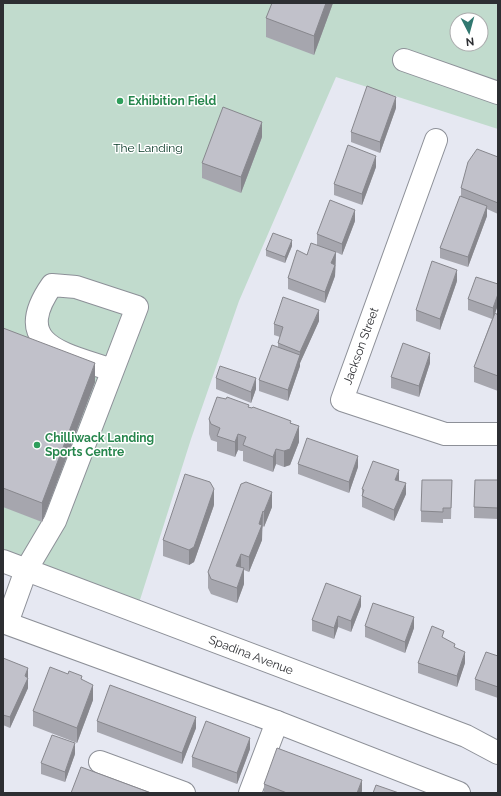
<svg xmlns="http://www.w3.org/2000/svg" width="501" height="796" font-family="Raleway,sans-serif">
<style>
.green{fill:#c1dbcd;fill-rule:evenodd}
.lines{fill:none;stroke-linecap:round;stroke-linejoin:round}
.minor-casing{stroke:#8d9098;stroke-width:24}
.minor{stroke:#fff;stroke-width:22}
.wall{fill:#a6a6ae}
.shaded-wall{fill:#87878d}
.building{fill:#c1c1ca;stroke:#87878d}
.leisure-dot{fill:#2e9e5b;stroke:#fff;stroke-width:1.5}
.labels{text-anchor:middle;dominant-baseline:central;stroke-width:3;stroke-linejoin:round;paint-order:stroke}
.leisure-label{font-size:12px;font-weight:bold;fill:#27864d;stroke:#fff;text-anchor:start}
.park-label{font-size:12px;fill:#003320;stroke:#fff}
.street-label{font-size:12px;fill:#2d2e32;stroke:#fff}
</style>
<rect width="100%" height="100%" fill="#e6e8f2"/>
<path class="green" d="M3,3H498V129L336,77L239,301L191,439L139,603L3,553ZM457,20H481V44H457Z"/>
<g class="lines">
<defs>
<g id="minor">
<polyline points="404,60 498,93"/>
<polyline points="436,140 342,400 445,434 498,434"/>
<polyline points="3,561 466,736 498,753"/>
<polyline points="3,622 277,722 459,793"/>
<path d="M7,623L26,570L55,521L137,307L76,287L52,285C9,346 66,354 112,370"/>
<polyline points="100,762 184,793"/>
<polyline points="250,793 277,722"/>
</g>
</defs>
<use href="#minor" class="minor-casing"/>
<use href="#minor" class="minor"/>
</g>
<g class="wall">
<polygon points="333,3 314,55 266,37 266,18"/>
<polygon points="396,108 380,153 351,142 351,132"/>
<polygon points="262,137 241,193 202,178 202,163"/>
<polygon points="498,157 498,214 487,209 487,216 468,267 440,258 440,248 461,196 461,188"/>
<polygon points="376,167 362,205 334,195 334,184"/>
<polygon points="355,221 342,255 336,252 335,276 325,303 288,289 288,278 307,255 317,245 317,234"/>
<polygon points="292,246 285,263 266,256 266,250"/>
<polygon points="457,281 440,330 416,321 416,310"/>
<polygon points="498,284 498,305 495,313 498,315 498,391 474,382 474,367 492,319 468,310 468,299"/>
<polygon points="319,321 300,363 300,366 288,401 259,391 259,380 278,347 278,343 280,337 274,335 274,324"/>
<polygon points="3,328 95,382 42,522 3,507"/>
<polygon points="430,363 419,397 391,388 391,377"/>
<polygon points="216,378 256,389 251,403 216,389"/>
<polygon points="249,407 291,423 299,442 290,465 284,467 276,464 273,472 243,461 243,451 241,451 238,450 235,457 217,451 217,442 211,440 209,434 209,419"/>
<polygon points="298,464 358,467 349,493 298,474"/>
<polygon points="452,480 451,519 443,519 443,523 421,522 421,511"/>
<polygon points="498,480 498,519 474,518 474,507"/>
<polygon points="399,481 406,494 394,521 362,507 362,489"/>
<polygon points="241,484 272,507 264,527 263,526 262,529 262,540 249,572 244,570 244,584 237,603 211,594 208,588 208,572"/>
<polygon points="214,505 194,562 189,565 163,556 163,540"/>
<polygon points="361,606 351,632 338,627 334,639 312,631 312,620"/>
<polygon points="365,626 414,628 405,653 365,637"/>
<polygon points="444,638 455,648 465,663 457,687 418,673 418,663"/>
<polygon points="498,656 498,698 475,690 475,679"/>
<polygon points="3,658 28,679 28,688 10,728 3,725"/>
<polygon points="82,679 93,700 77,743 33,726 33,711"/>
<polygon points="97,721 196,728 182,764 97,732"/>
<polygon points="250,749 237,784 192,767 192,757"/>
<polygon points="75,754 65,782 41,774 41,763"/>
<polygon points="264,784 362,791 361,793 264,793"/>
</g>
<g class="shaded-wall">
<polygon points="326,3 333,3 314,55 314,36"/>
<polygon points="396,97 396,108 380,153 380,142"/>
<polygon points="262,122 262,137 241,193 241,177"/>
<polygon points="376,156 376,167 362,205 362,194"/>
<polygon points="487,206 487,216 468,267 468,257"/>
<polygon points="355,210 355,221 342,255 342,244"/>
<polygon points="292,240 292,246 285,263 285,257"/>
<polygon points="336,252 335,276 325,303 325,292 331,263"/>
<polygon points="457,270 457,281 440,330 440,319"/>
<polygon points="498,294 498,305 493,319 493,308"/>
<polygon points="319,310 319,321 300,363 300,366 288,401 288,390 300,355 300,352"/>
<polygon points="430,353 430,363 419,397 419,386"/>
<polygon points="95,363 95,382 42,522 42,503"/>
<polygon points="256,378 256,389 251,403 251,392"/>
<polygon points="299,426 299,442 290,465 284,467 284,451"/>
<polygon points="238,434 238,450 235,457 235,442"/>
<polygon points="276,449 276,464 273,472 273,457"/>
<polygon points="358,456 358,467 349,493 349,482"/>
<polygon points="399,470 399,481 395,480"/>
<polygon points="406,483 406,494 394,521 394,510"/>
<polygon points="214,489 214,505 194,562 189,565 189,550"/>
<polygon points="272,492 272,507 264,527 264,512"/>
<polygon points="263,511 262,540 249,572 249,557"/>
<polygon points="241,554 241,569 236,566"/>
<polygon points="244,568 244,584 237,603 237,588"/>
<polygon points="361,596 361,606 351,632 351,621"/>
<polygon points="338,616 338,627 334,639 334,628"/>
<polygon points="414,617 414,628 405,653 405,642"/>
<polygon points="465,652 465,663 457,687 457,676"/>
<polygon points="28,668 28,688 10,728 10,717"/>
<polygon points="93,685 93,700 77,743 77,728"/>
<polygon points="196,717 196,728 182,764 182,753"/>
<polygon points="250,738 250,749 237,784 237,773"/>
<polygon points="75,743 75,754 65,782 65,772"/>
<polygon points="362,780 362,791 361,793 357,793"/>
</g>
<g class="building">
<polygon points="272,3 326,3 314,36 266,18"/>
<polygon points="367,86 396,97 380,142 351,132"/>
<polygon points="223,107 262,122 241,177 202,163"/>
<polygon points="348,145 376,156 362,194 334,184"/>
<polygon points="477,149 498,157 498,203 461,188 468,162"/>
<polygon points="460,196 487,206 468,257 440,248"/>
<polygon points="330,200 355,210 342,244 317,234"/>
<polygon points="273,233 292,240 285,257 266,250"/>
<polygon points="311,243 336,252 331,263 335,265 325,292 288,278 297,250 307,255"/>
<polygon points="432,261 457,270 440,319 416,310"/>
<polygon points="476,277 498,284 498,294 493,308 468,299"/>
<polygon points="283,297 319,310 300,352 278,343 283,327 274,324"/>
<polygon points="495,313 498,315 498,376 474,367"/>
<polygon points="3,328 95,363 42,503 3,488"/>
<polygon points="403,343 430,353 419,386 391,377"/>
<polygon points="272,345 300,355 288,390 259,380"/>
<polygon points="220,366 256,378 251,392 216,378"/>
<polygon points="217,397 226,399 227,397 249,405 248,407 252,408 253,407 291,421 290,423 299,426 290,449 284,451 276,449 273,457 243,445 246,437 241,435 238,434 235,442 217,436 220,428 211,424 209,419"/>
<polygon points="307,438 358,456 349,482 298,464"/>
<polygon points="373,461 399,470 395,480 406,483 394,510 362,496 364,490 362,489"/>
<polygon points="185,474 210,482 214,489 194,547 189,550 163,540"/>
<polygon points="422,480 452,480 451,508 443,508 443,512 421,511"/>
<polygon points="475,480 498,480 498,508 474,507"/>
<polygon points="246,482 272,492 264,512 263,511 259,524 262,525 249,557 241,554 236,566 244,568 237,588 211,579 208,572 241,484"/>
<polygon points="326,583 361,596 351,621 338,616 334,628 312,620"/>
<polygon points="373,603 414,617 405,642 365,626"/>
<polygon points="432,626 444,631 442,637 455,644 454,647 465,652 457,676 418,663"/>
<polygon points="486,652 498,656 498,687 475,679"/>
<polygon points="3,658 28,668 25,676 28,678 10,717 3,715"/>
<polygon points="50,667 68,674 69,671 82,676 81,679 93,685 77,728 33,711"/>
<polygon points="110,685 196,717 182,753 97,721"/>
<polygon points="206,721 250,738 237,773 192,757"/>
<polygon points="52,735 75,743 65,772 41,763"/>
<polygon points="277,748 362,780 357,793 287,793 264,784"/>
<polygon points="81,767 151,793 71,793"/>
<polygon points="376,785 399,793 373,793"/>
</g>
<g class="leisure-dot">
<circle cx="120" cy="101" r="4"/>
<circle cx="37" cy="445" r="4"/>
</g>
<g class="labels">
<g class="leisure-label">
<text x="128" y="101">Exhibition Field</text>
<text x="45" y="438">Chilliwack Landing<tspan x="45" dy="14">Sports Centre</tspan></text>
</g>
<g class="park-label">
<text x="148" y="148">The Landing</text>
</g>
<g class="street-label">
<text transform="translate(361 346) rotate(-70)">Jackson Street</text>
<text transform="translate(251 655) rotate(21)">Spadina Avenue</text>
</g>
</g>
<rect width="501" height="796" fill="none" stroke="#2d2e32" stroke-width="8"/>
<g transform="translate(469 32) rotate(174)"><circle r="19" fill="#ffffff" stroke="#ababad"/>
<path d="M0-3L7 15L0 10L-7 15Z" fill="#317870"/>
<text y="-6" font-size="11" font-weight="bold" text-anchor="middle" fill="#2d2e32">N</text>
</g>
</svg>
